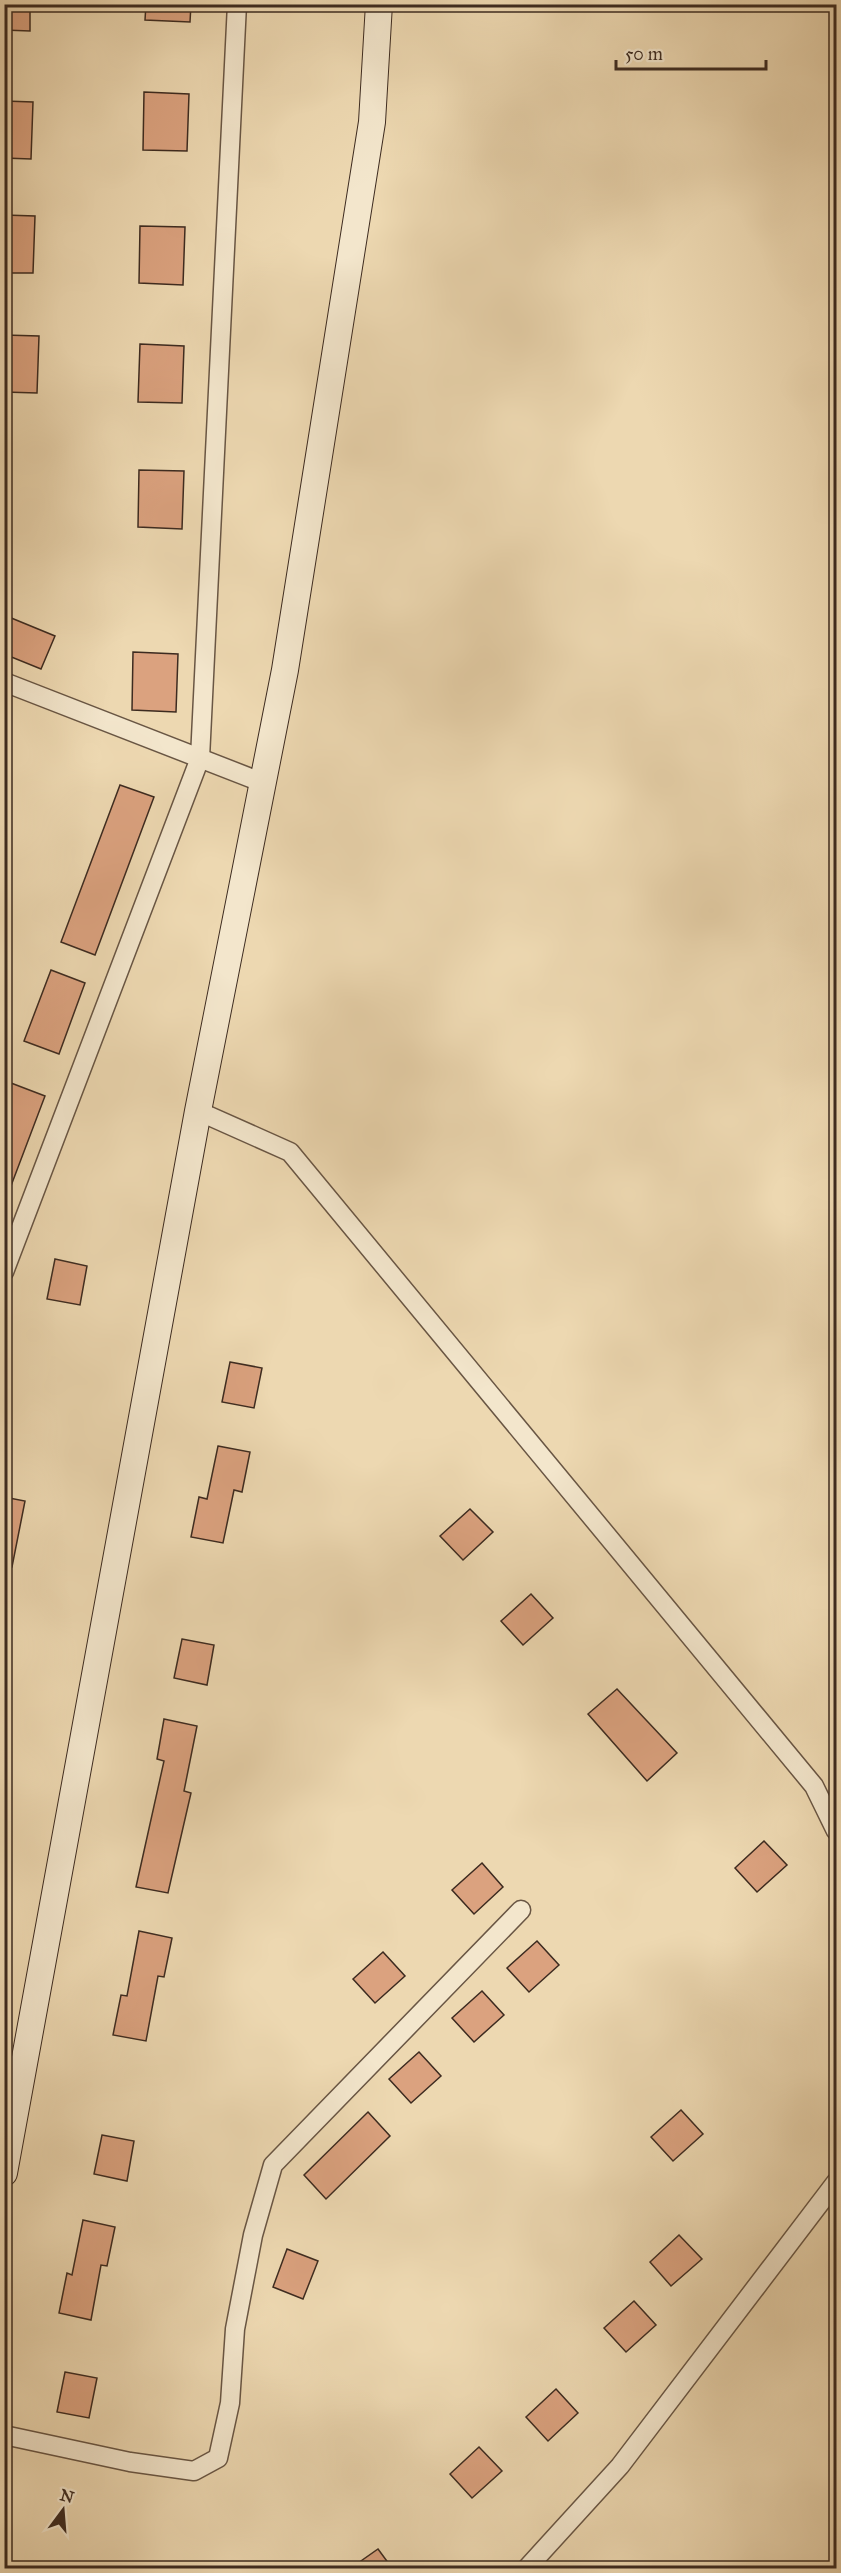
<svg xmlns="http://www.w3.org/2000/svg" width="841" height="2573" viewBox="0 0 841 2573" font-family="'IM FELL Great Primer',serif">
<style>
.building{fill:#dba27f;stroke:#3d2b20;stroke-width:1.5}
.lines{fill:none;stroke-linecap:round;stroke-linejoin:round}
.street-casing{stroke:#695644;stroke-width:21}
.secondary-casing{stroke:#3d2b20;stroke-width:28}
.street{stroke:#f3e6cc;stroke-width:18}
.secondary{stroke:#f3e6cc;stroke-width:26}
</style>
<rect width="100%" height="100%" fill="#edd8b1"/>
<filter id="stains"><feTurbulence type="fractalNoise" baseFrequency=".00333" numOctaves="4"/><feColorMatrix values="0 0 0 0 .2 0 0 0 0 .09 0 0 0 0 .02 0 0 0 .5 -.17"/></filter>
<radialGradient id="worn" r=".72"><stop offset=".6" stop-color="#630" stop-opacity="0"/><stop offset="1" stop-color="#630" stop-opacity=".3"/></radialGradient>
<!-- building -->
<g class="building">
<path d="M4,4H30V31L4,30Z"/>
<path d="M146,4H191L190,22L145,20Z"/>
<path d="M144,92L189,94L187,151L143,150Z"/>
<path d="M4,101L33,102L31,159L4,158Z"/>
<path d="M4,215L35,216L33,273H4Z"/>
<path d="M140,226L185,227L183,285L139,283Z"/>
<path d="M4,335L39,336L37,393L4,392Z"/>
<path d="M140,344L184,346L182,403L138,402Z"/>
<path d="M139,470L184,471L182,529L138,527Z"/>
<path d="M4,615L55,636L41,669L4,654Z"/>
<path d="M133,652L178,654L176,712L132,710Z"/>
<path d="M120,785L154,797L95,955L61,942Z"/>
<path d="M51,970L85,983L59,1054L24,1041Z"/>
<path d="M11,1083L45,1096L6,1199L4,1100Z"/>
<path d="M55,1259L87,1266L80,1305L47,1299Z"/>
<path d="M230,1362L262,1368L254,1408L222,1402Z"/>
<path d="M218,1446L250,1452L242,1492L234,1490L223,1543L191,1537L199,1497L207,1499Z"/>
<path d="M4,1497L25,1501L12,1567L4,1566Z"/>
<path d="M470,1509L493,1532L463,1560L440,1536Z"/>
<path d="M531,1594L553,1618L523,1645L501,1621Z"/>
<path d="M182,1639L214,1645L207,1685L174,1678Z"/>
<path d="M617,1689L677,1753L647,1781L588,1714Z"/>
<path d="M164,1719L197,1726L184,1791L191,1793L168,1893L136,1887L164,1761L157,1759Z"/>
<path d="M764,1841L787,1865L757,1892L735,1868Z"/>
<path d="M482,1863L503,1887L474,1914L452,1890Z"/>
<path d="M139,1931L172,1938L164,1977L158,1976L146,2041L113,2035L121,1995L127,1996Z"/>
<path d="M537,1941L559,1965L529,1992L507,1968Z"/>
<path d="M383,1952L405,1976L375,2003L353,1979Z"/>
<path d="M482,1991L504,2015L474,2042L452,2018Z"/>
<path d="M419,2052L441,2076L411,2103L389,2079Z"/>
<path d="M681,2110L703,2134L673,2161L651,2137Z"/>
<path d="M368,2112L390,2136L326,2199L304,2175Z"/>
<path d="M102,2135L134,2141L127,2181L94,2174Z"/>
<path d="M83,2220L115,2227L107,2266L101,2265L91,2320L59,2313L67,2273L72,2275Z"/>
<path d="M679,2235L702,2259L671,2286L650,2262Z"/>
<path d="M287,2249L318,2261L303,2299L273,2287Z"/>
<path d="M634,2301L656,2325L626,2352L604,2328Z"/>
<path d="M65,2372L97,2378L89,2418L57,2412Z"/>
<path d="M556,2389L578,2413L548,2441L526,2417Z"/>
<path d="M479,2447L502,2471L472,2498L450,2474Z"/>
<path d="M378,2549L392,2568H351Z"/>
</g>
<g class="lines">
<!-- street casing -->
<g class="street-casing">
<g id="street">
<path d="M4,682L261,782"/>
<path d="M198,1111L290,1152L814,1786L836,1831"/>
<path d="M4,1272L200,758L237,4"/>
<path d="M4,2435L130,2462L194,2471L218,2458L230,2403L235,2329L253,2235L273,2165L521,1910"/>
<path d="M527,2568L620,2466L836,2182"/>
</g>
</g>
<!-- secondary casing -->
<g class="secondary-casing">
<path id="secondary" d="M4,2173L198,1111L285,670L372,122L379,4"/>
</g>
<!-- street -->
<use href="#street" class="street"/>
<!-- secondary -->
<use href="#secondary" class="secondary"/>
</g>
<!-- margin -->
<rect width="841" height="2573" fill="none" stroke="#edd8b1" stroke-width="24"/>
<rect x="6" y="6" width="829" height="2561" fill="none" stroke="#3d2b20" stroke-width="3"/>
<rect x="12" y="12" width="817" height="2549" fill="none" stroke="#3d2b20" stroke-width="1.5"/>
<!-- north arrow -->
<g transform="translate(63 2510) rotate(16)" stroke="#f3e6cc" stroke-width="4.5" paint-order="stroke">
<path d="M0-4.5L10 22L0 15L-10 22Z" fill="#3d2b20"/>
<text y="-9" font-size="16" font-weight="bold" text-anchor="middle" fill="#3d2b20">N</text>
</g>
<!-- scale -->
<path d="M616 60v9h150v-9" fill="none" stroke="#3d2b20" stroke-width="3"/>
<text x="625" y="60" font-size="18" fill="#3d2b20" stroke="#f3e6cc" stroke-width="4.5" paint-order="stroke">50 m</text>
<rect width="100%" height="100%" filter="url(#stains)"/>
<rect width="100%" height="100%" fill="url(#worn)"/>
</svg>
